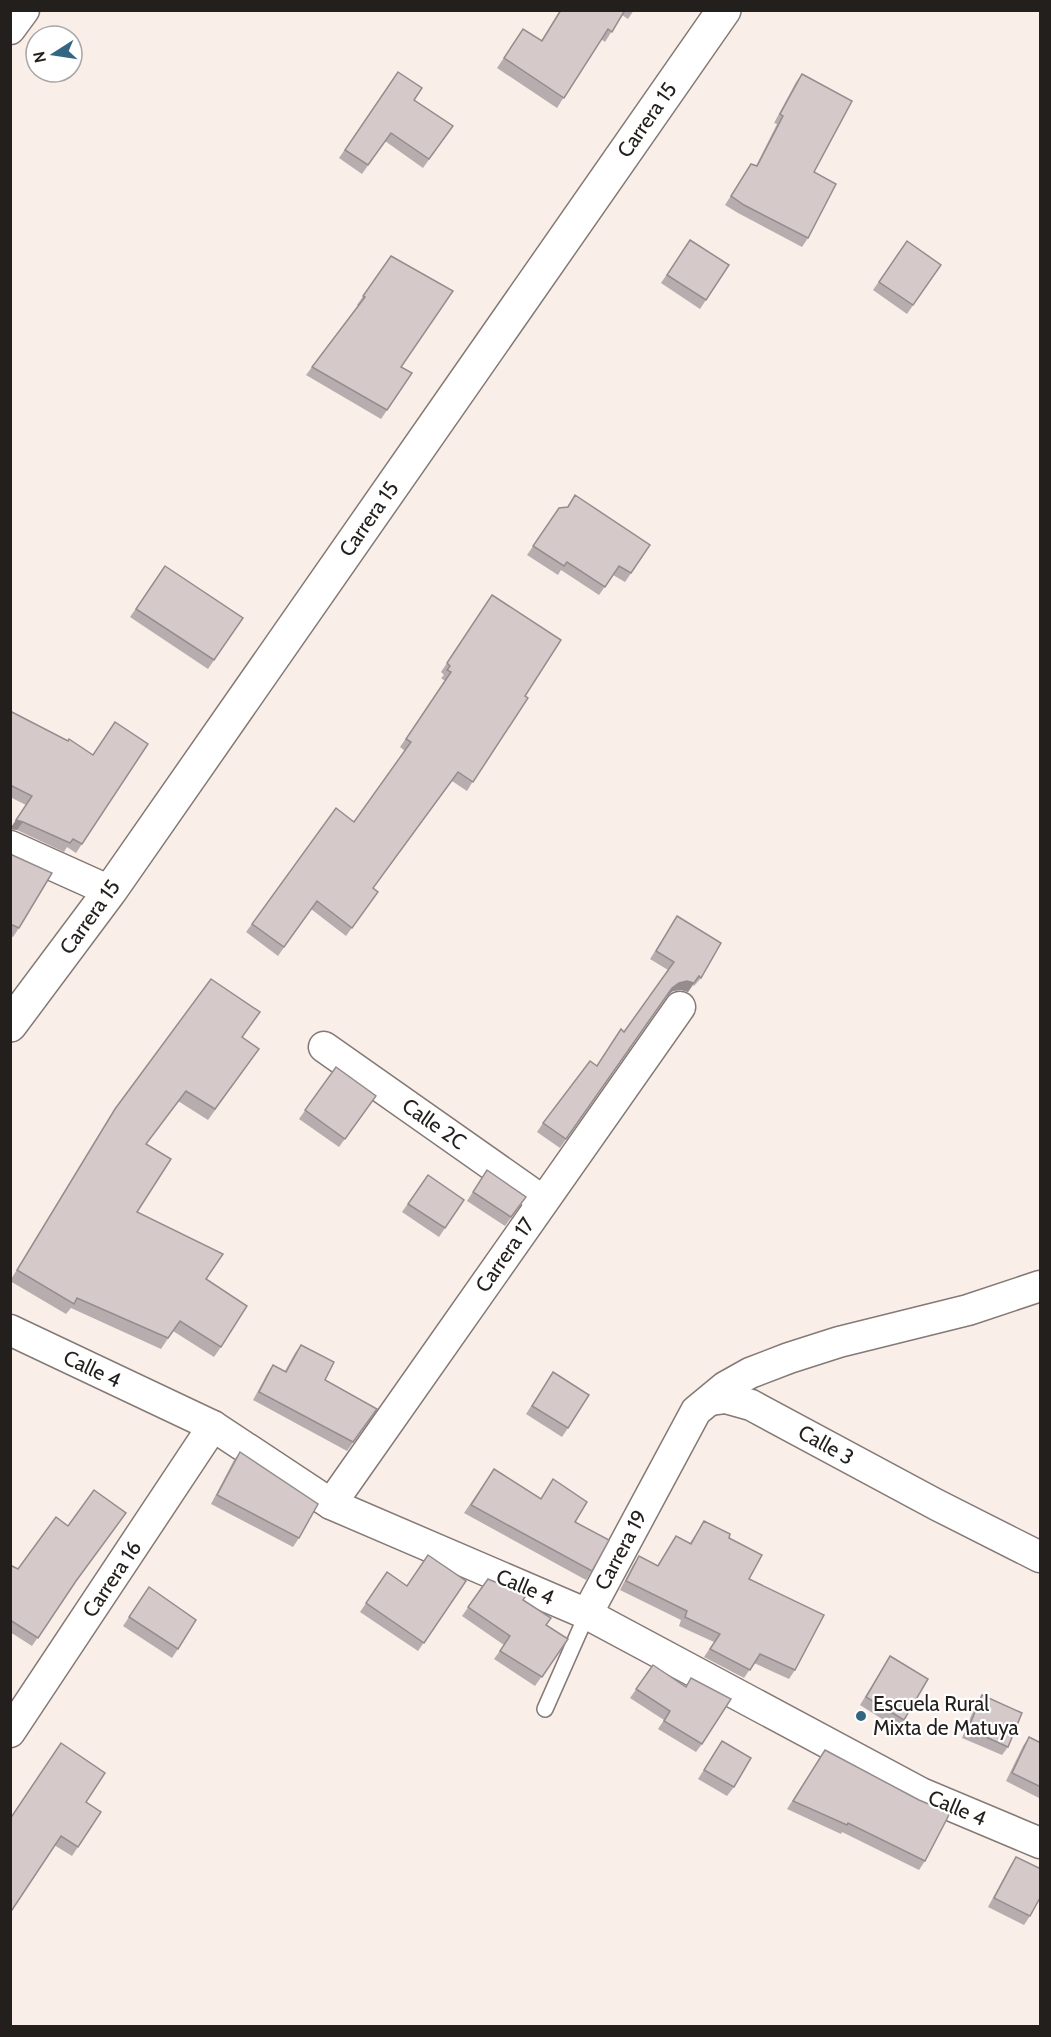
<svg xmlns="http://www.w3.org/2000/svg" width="1051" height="2037" viewBox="0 0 1051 2037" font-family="Cabin,sans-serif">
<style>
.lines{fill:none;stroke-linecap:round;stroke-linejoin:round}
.service-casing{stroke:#847975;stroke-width:18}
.minor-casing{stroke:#847975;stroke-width:33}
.tertiary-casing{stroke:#847975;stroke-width:36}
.service{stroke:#fff;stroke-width:15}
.minor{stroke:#fff;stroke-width:30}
.tertiary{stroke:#fff;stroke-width:33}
.wall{fill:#b7adae}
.shaded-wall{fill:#958d8d}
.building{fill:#d5c9ca;stroke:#958d8d;stroke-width:1.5}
.poi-dot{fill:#346683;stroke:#fff;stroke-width:2}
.labels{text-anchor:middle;stroke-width:4.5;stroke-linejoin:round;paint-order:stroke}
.street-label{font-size:21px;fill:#231f1d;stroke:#fff}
.poi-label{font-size:21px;fill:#231f1d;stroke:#fff;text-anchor:start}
</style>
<rect width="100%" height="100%" fill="#faeee9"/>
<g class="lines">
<!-- service casing -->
<g class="service-casing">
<path id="service" d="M545,1709L587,1614"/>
</g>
<!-- minor casing -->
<g class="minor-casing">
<g id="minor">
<path d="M10,29L24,10"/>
<path d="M10,846L110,891"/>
<path d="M324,1047L543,1201"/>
<path d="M10,1330L213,1426L331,1504L587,1614L921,1793L1040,1843"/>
<path d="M711,1400L726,1398L751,1405L937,1505L1040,1557"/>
<path d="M331,1504L680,1007"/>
<path d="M587,1614L696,1411L725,1387L750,1373L789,1358L839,1342L968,1310L1040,1286"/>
<path d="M10,1732L213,1426"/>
</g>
</g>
<!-- tertiary casing -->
<g class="tertiary-casing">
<path id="tertiary" d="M10,1025L110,891L724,10"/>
</g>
<!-- service -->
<use href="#service" class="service"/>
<!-- minor -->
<use href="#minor" class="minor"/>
<!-- tertiary -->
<use href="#tertiary" class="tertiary"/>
</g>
<!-- wall -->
<g class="wall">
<path d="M560,10H634L628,19L622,15L605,42L601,39L557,108L497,68L523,29L541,41Z"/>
<path d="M398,72L414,100L453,126L423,168L385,141L362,174L339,158Z"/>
<path d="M802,74L814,172L808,238L802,247L738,213L725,205L751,164L756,166L777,124L774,123L796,82Z"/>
<path d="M690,240L729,265L700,309L661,283Z"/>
<path d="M907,241L941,265L907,314L873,290Z"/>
<path d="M391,256L401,367L412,373L381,419L306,375L358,306L357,305Z"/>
<path d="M575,495L650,545L625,582L613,575L599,595L561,570L558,575L527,555L559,508L567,507Z"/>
<path d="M165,566L243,618L208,669L130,617Z"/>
<path d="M492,595L525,696L467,791L452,781L373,888L378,892L346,936L311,909L278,956L246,932L336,808L354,822L405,751L400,747L445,681L441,678L444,675L441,672Z"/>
<path d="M10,711L93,755L148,744L76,853L67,847L64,852L17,830L10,829L26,805L10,797Z"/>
<path d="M10,854L19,928L13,937L10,936Z"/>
<path d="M677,916L701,978L694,986L693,985L688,992L681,990L673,991L666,997L560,1148L537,1132L543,1123L597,1065L624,1032L668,970L650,959Z"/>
<path d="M242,1037L259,1049L208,1120L178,1101L146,1144L137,1212L206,1279L221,1347L214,1357L173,1331L161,1349L71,1308L66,1314L10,1281L108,1120L115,1109Z"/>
<path d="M336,1067L376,1096L339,1147L299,1119Z"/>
<path d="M428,1175L464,1200L439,1237L402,1212Z"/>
<path d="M481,1179L526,1197L505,1226L467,1201Z"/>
<path d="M301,1345L325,1380L377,1409L347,1451L253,1400L267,1374L273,1365L285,1371L295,1353Z"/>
<path d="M553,1372L568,1428L562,1437L526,1414Z"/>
<path d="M240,1452L299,1538L293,1547L211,1504L234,1460Z"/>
<path d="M494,1469L541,1499L553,1479L575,1522L592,1571L586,1580L464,1513Z"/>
<path d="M704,1521L729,1538L795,1670L789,1679L754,1663L744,1678L704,1657L714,1642L679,1626L681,1620L620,1590L633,1565L639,1556L657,1566L676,1536L690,1543Z"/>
<path d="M10,1565L18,1569L73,1586L32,1646L10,1632Z"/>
<path d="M387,1572L407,1586L466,1581L418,1651L360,1612Z"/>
<path d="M488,1579L523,1600L546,1625L568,1639L535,1686L494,1659L504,1645L462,1616Z"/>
<path d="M149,1587L178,1649L172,1658L123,1626Z"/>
<path d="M890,1656L904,1720L898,1729L860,1705Z"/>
<path d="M653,1665L702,1744L696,1752L658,1729L664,1720L630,1698Z"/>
<path d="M982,1695L1008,1747L1002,1755L962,1738L976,1704Z"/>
<path d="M1029,1737L1041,1743V1795L1039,1798L1006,1781L1023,1746Z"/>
<path d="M722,1741L734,1787L727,1796L698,1779Z"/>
<path d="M825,1750L919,1800L925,1861L919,1870L842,1832L841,1834L787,1809Z"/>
<path d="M86,1802L101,1812L72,1856L10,1818Z"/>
<path d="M1016,1857L1030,1916L1024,1925L988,1907L1010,1866Z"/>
</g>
<!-- shaded-wall -->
<g class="shaded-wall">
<path d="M16,820L23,822L17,830L10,829Z"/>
<path d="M687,981L694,983L688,992L681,990L673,991L666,997L560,1148L672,988L679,983Z"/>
</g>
<!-- building -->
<g class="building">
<path d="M561,10H625L612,32L608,29L564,98L504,58L523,29L542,41Z"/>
<path d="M398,72L422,88L414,100L453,126L429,159L391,133L368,165L345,150Z"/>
<path d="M802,74L852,101L814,172L836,184L808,238L744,205L731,196L751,164L757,166L783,116L780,114Z"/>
<path d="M690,240L729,265L706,300L667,275Z"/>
<path d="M907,241L941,265L913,305L879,282Z"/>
<path d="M391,256L453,291L401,367L412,373L387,410L312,367L365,297L363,296Z"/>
<path d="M575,495L650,545L631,573L619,566L605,587L567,562L564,566L533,546L559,508L568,507Z"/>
<path d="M165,566L243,618L214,660L136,609Z"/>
<path d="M492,595L561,640L525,696L528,698L473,782L458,772L373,888L378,892L352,928L317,901L284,947L252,924L336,808L354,822L411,742L406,739L451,672L447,670L450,666L447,663Z"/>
<path d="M10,711L68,741L69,739L93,755L115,722L148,744L82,844L73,839L70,843L23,822L16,820L32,796L10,785Z"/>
<path d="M10,854L52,873L19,928L10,924Z"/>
<path d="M677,916L721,943L701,978L699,976L694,983L687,981L679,983L672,988L566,1139L543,1123L590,1061L597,1066L621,1029L624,1032L674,962L656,951Z"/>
<path d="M211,979L260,1012L242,1037L259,1049L215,1109L186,1091L146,1144L171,1159L137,1212L223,1254L206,1279L247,1306L221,1347L180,1321L168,1338L77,1298L74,1304L17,1270L115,1109Z"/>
<path d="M336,1067L376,1096L345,1139L305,1110Z"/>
<path d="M487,1170L526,1197L511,1217L473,1192Z"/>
<path d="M428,1175L464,1200L445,1228L408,1204Z"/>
<path d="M301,1345L334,1362L325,1380L377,1409L353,1442L259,1392L273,1365L286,1372Z"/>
<path d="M553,1372L589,1395L568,1428L532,1406Z"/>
<path d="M240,1452L318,1504L299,1538L217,1495Z"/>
<path d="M494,1469L541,1499L553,1479L587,1502L575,1522L609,1540L592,1571L471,1505Z"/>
<path d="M94,1490L126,1513L76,1581L38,1638L10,1620V1565L18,1569L56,1517L68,1526Z"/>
<path d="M704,1521L730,1534L729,1538L762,1555L749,1579L824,1615L795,1670L760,1654L750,1670L710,1649L720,1634L685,1617L687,1611L626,1581L639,1556L658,1566L676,1536L691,1544Z"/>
<path d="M428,1555L466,1581L424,1643L366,1603L387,1572L407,1586Z"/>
<path d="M488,1579L517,1591L525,1597L523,1600L551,1618L546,1625L568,1639L542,1677L500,1651L510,1636L468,1607Z"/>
<path d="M149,1587L196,1620L178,1649L129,1617Z"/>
<path d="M890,1656L928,1679L904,1720L866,1697Z"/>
<path d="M653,1665L686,1687L691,1678L731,1699L702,1744L664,1721L670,1711L636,1689Z"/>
<path d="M982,1695L1022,1713L1008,1747L968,1729Z"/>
<path d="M1029,1737L1041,1743V1787L1012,1773Z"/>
<path d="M722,1741L751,1758L734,1787L704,1770Z"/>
<path d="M61,1743L105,1773L86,1802L101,1812L78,1847L61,1836L10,1913V1819Z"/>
<path d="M825,1750L919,1800L950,1813L925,1861L848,1823L847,1825L793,1801Z"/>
<path d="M1016,1857L1041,1869V1896L1030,1916L994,1898Z"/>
</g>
<!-- markers -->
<circle class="poi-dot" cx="861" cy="1716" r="6"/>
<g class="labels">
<!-- street labels -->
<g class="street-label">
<text transform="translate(647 120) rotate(-55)" y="7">Carrera 15</text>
<text transform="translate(369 519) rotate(-55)" y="7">Carrera 15</text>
<text transform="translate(90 917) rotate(-54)" y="7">Carrera 15</text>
<text transform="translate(434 1124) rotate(35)" y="7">Calle 2C</text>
<text transform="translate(505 1255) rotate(-55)" y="7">Carrera 17</text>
<text transform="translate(92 1369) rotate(25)" y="7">Calle 4</text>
<text transform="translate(826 1445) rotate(29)" y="7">Calle 3</text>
<text transform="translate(621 1550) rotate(-62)" y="7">Carrera 19</text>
<text transform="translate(112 1579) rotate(-56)" y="7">Carrera 16</text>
<text transform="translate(525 1587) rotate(23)" y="7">Calle 4</text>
<text transform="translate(957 1808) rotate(23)" y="7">Calle 4</text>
</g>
<!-- poi labels -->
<g class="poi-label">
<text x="873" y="1711">Escuela Rural<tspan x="873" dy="24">Mixta de Matuya</tspan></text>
</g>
</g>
<!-- border -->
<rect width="1051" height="2037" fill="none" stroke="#231f1d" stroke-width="24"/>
<!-- north arrow -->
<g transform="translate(54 54) rotate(258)"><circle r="28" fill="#ffffff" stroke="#a7a5a5" stroke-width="1.5"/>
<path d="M0-4.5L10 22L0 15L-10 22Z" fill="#346683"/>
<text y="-9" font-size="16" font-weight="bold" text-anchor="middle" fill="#231f1d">N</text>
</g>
</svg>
